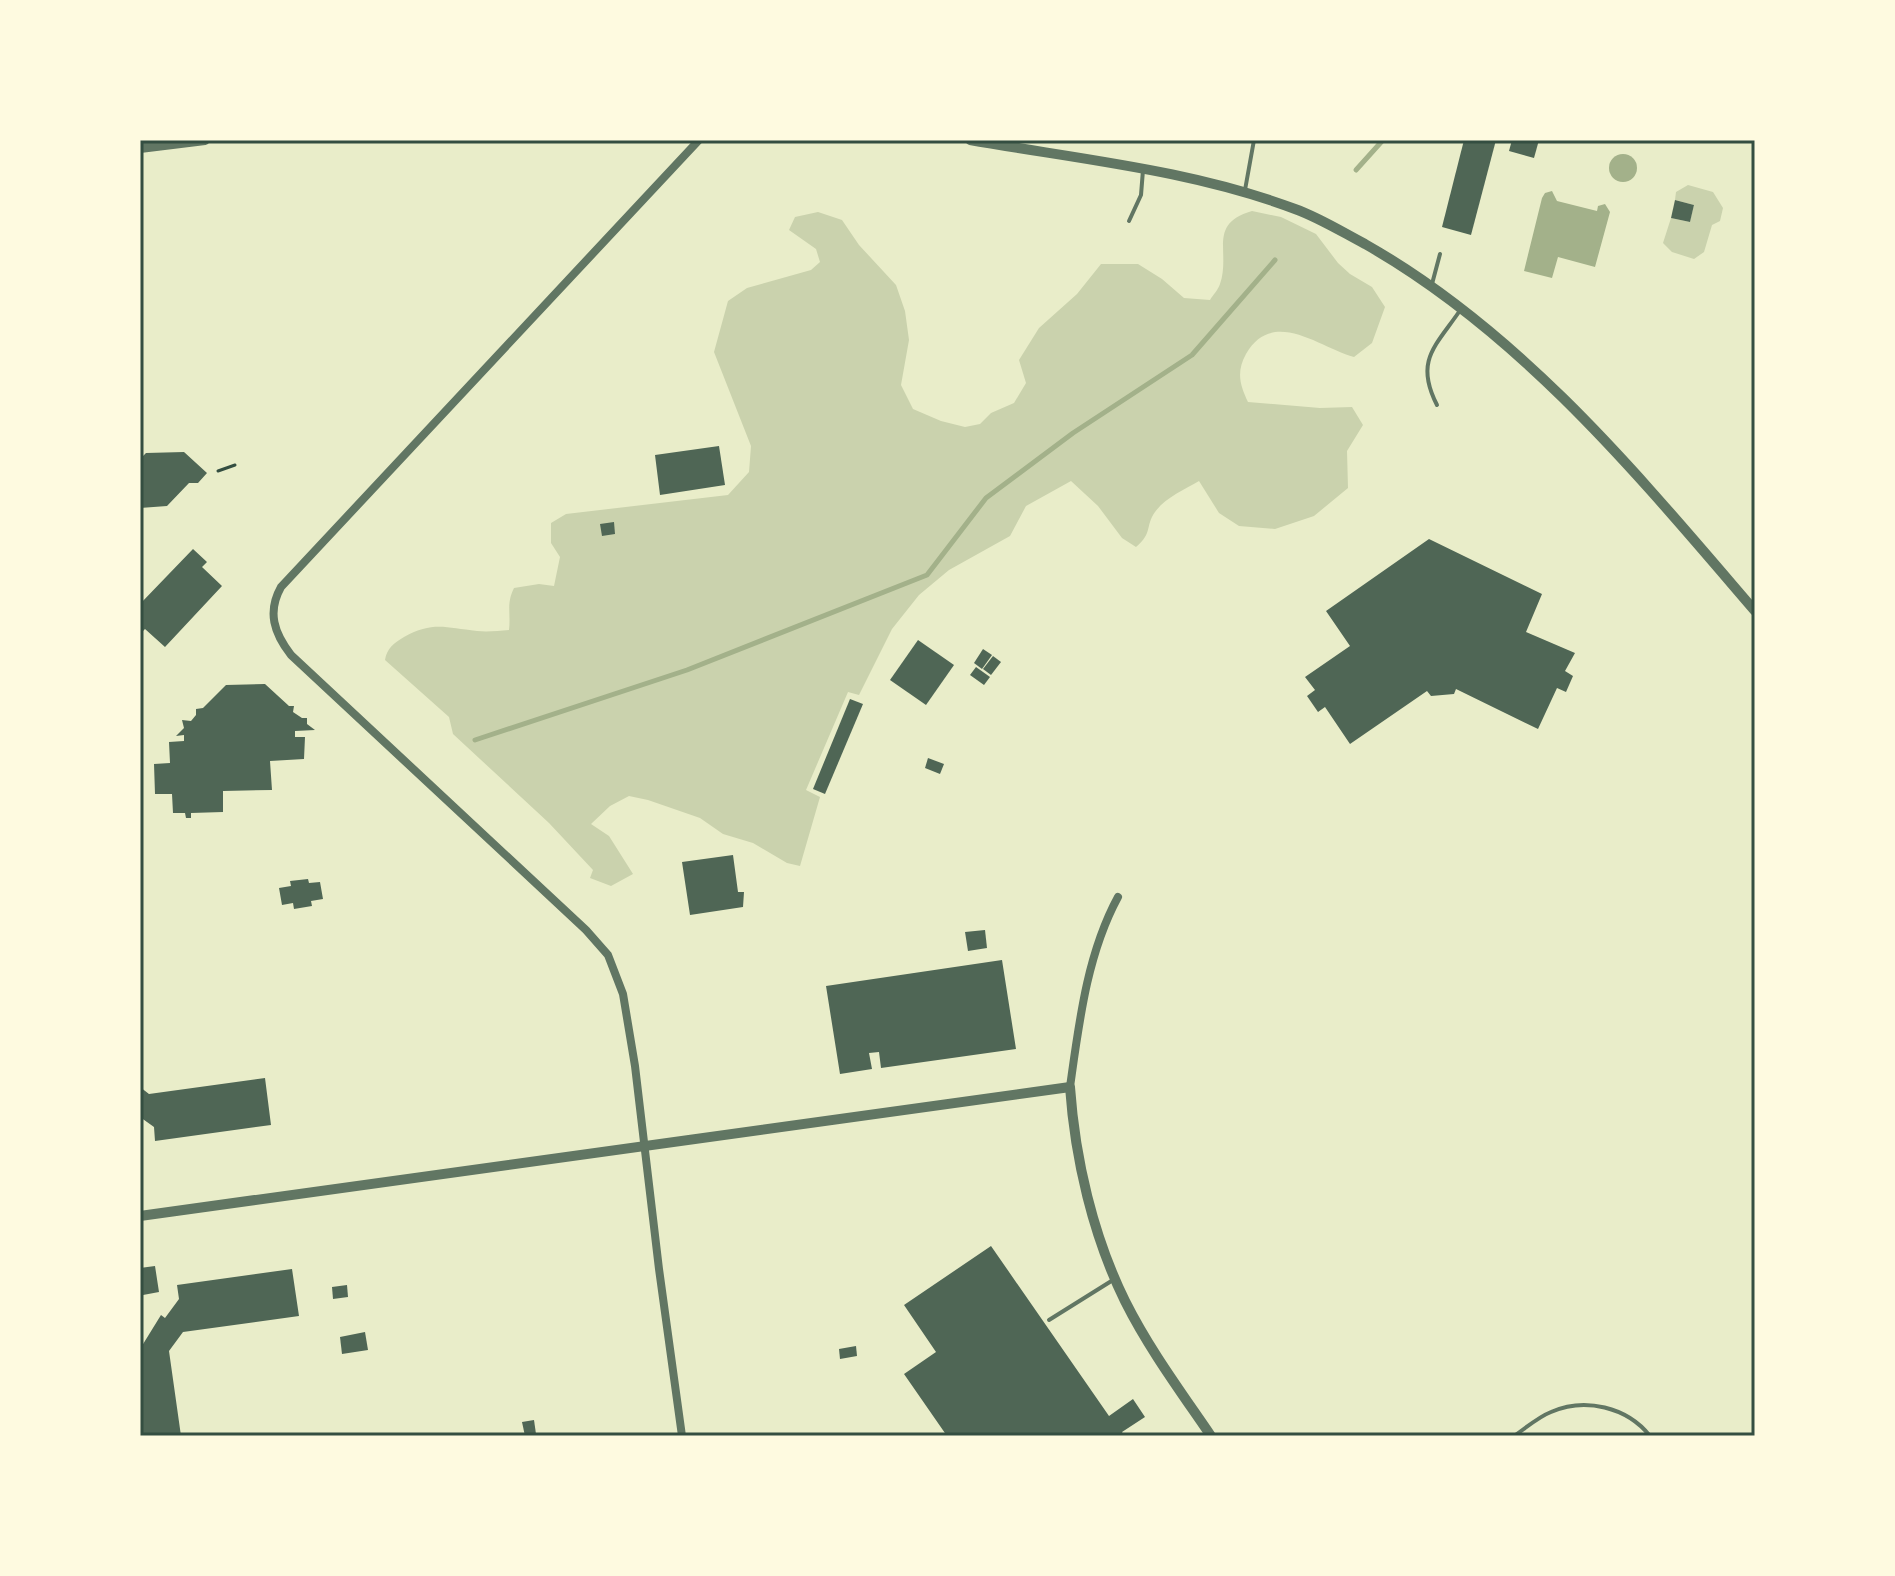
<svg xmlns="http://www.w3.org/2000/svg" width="1895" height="1576" viewBox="0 0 1895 1576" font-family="Rubik,sans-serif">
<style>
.green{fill:#cad2ad}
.water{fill:#a3b18a}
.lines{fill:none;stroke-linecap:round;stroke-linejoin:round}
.stream{stroke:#a3b18a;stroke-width:5}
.building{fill:#4f6655}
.path{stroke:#344e41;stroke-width:3}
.service{stroke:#617663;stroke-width:4}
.minor{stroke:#617663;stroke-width:8}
.tertiary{stroke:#617663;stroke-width:10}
.neatline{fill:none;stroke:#344e41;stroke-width:3}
</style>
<rect width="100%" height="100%" fill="#e9edc9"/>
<!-- green -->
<g class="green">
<path d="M1688,185L1713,192L1723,208L1720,221L1712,225L1704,252L1694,259L1672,252L1663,243L1671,218L1690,222L1694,205L1675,200L1676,192Z"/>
<path d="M1252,211L1281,217L1316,234L1338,263L1350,274L1372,287L1385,307L1372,343L1354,357C1320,348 1273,307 1246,354C1236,372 1240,385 1248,402L1320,408L1352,407L1363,425L1347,451L1348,488L1314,516L1275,529L1239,526L1219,513L1199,481C1185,489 1165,498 1155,512C1145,526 1153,533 1136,547L1122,538L1098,506L1071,481L1026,506L1010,536L949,570L919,595L892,629L859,695L848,692L806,790L820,797L800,866L787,863L753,843L723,834L700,818L648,800L629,796L610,806L591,824L609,836L633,874L611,886L590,878L593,870L549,823L453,734L449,717L385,660C387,648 394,643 404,637C433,621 446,628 477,631C487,632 498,631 509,630C511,613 506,604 514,588L539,584L554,586L560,557L551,543V523L566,514L728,495L749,472L751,446L714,352L728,301L747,288L811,270L820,262L816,249L789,230L795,217L818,212L842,220L859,245L896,285L905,311L909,340L901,385L913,409L941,421L965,427L980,424L991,413L1014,403L1026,383L1019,360L1039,328L1077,294L1101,264H1138L1162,279L1184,298L1210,300C1213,295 1218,290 1220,284C1231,252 1207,224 1252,211Z"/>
</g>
<!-- water -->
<g class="water">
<circle cx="1623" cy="168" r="14"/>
<path d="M1552,191L1557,201L1597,211L1598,206L1605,204L1610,212L1595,267L1558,257L1552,278L1524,271L1542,198L1545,193Z"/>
</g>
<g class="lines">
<!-- stream -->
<g class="stream">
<path d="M1356,170L1383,140"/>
<path d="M475,740L687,670L927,575L986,498L1073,433L1192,355L1275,260"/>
</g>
</g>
<!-- building -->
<g class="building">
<path d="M1464,140H1496L1471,235L1442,227Z"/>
<path d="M1512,140H1539L1534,158L1509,151Z"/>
<path d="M1675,200L1694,205L1690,222L1671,218Z"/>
<path d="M719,446L725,485L660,495L655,455Z"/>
<path d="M184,452L207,473L198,483H189L167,506L140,508V459L146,453Z"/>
<path d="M614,522L615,534L602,536L600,524Z"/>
<path d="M1429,539L1542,594L1526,632L1575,653L1565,671L1573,676L1566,692L1557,688L1538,729L1456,689L1454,694L1431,696L1427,691L1350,744L1325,707L1318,712L1307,696L1315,690L1305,677L1350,646L1326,611Z"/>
<path d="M193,549L207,562L202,567L222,586L165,647L145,629L140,634V604Z"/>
<path d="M918,640L954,665L926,705L890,680Z"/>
<path d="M983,649L992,655L982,669L974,663Z"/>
<path d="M993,656L1001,662L991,675L983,669Z"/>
<path d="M976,667L990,677L984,685L970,675Z"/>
<path d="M265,684L289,706H294L293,712L302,718H307V724L315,730L295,731V737H305L304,759L270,761L272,790L223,791V812L191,813V818H186L185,813H173L172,794H155L154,764L170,763L169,742L184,741V735L176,736L184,728L182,720L191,721L196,715V709L203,708L226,685Z"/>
<path d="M850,699L863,704L825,794L813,789Z"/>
<path d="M928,758L944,764L940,774L925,768Z"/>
<path d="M733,855L738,892H744L743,907L690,915L682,862Z"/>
<path d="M308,879L309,883L320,882L323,899L311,901L312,906L294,909L293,903L282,905L279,888L291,886L290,881Z"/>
<path d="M985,930L987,948L968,951L965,932Z"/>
<path d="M1002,960L1016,1049L881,1068L879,1052L869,1053L872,1069L840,1074L826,986Z"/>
<path d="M265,1078L271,1125L155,1141L154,1127L140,1117V1087L149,1094Z"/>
<path d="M991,1246L1109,1416L1133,1399L1145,1417L1122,1432L1124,1436H947L904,1374L936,1352L904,1305Z"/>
<path d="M155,1266L159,1292L143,1295L140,1298V1268Z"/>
<path d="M292,1269L299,1316L183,1332L169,1351L181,1436H140V1349L161,1315L165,1318L179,1299L177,1285Z"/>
<path d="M347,1285L348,1297L333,1299L332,1287Z"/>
<path d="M365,1332L368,1350L342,1354L340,1337Z"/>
<path d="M856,1346L857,1356L840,1359L839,1349Z"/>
<path d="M534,1420L536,1434L525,1436L522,1422Z"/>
</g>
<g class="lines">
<!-- path -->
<path class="path" d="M218,471L235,465"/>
<!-- service -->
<g class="service">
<path d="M1245,190L1254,140"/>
<path d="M1129,221L1141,195L1143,170"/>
<path d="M1432,284L1440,254"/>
<path d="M1437,405C1414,360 1436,346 1461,309"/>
<path d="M1049,1320L1113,1280"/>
<path d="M1514,1436C1526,1428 1538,1417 1551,1412C1585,1397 1627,1407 1650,1436"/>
</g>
<!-- minor -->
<g class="minor">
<path d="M1070,1087C1079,1023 1087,954 1118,897"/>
<path d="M682,1436L659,1269L635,1066L623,994L608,955L586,930L291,655C274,633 267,612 281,587L699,140"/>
</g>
<!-- tertiary -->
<g class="tertiary">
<path d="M970,140C1078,159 1192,170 1295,209C1320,218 1342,232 1365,244C1522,333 1639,476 1755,611"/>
<path d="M140,148L205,140"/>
<path d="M140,1216L1070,1087C1075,1159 1093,1236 1125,1301C1149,1349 1181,1392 1211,1436"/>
</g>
</g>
<!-- border -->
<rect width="1895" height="1576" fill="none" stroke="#fefae0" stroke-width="284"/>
<rect x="142" y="142" width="1611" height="1292" class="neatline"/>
</svg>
